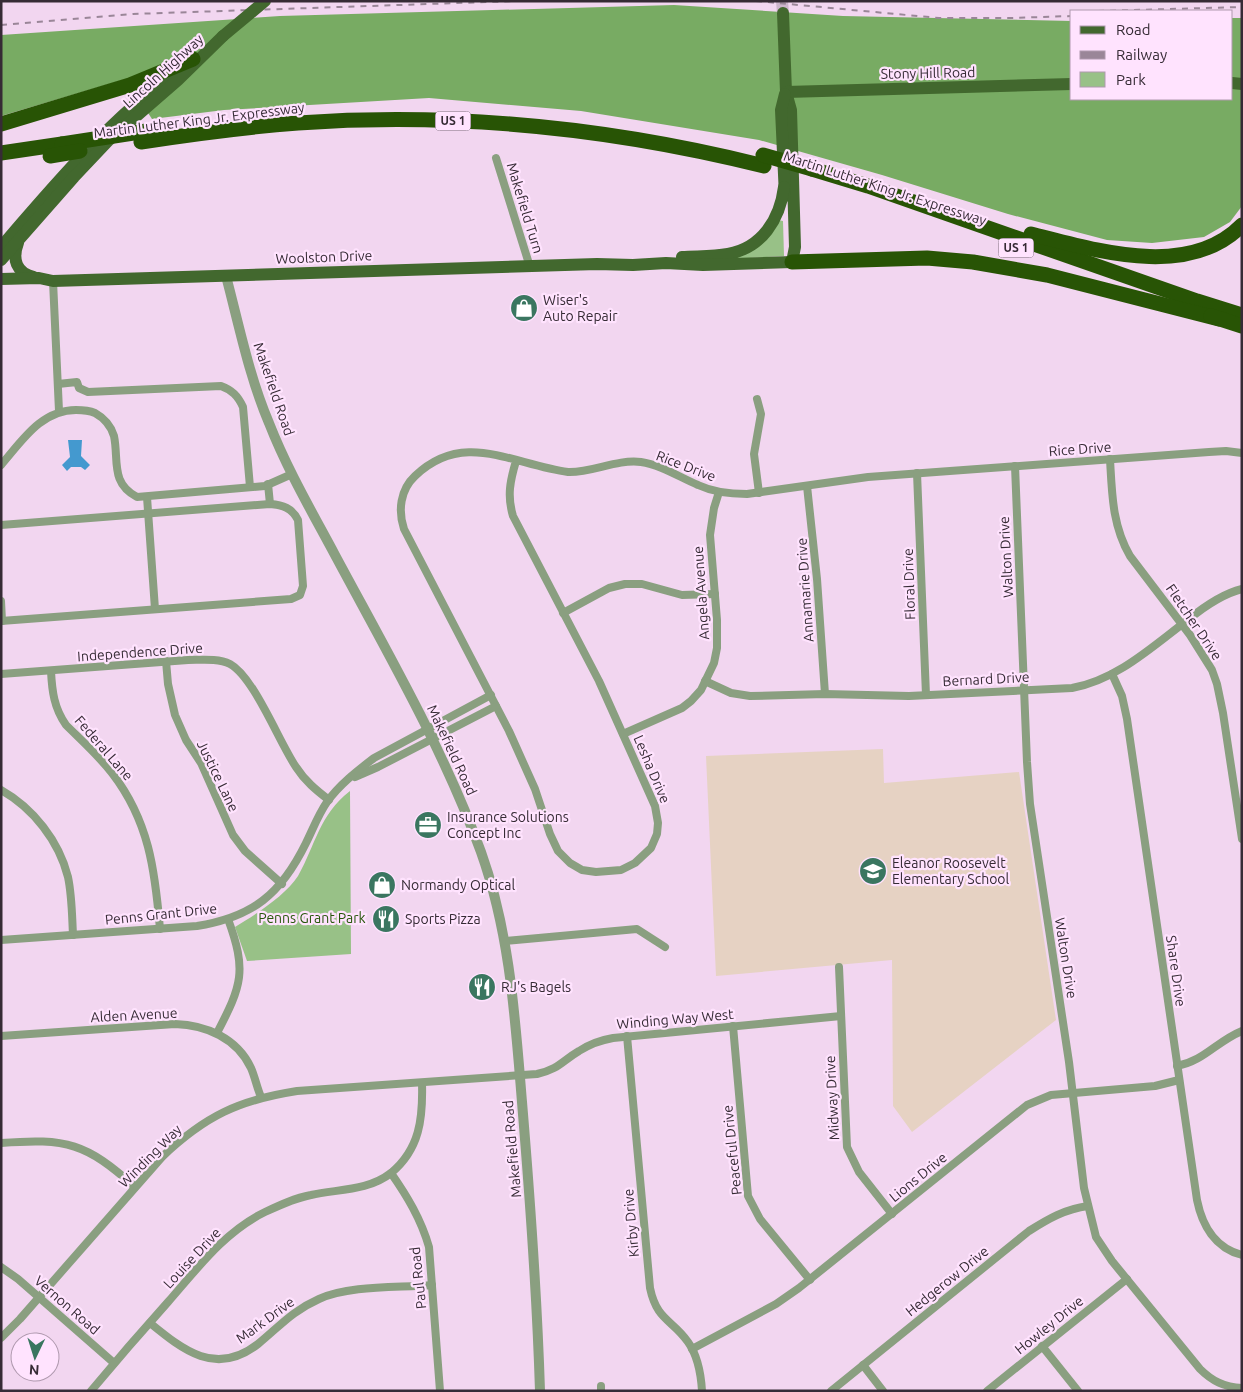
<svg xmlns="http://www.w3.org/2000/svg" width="1243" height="1392" viewBox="0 0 1243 1392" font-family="Ubuntu,sans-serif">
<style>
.education{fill:#e6d2c3}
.green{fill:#98c187}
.forest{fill:#78ab63}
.water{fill:#4499cf}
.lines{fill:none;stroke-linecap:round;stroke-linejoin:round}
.primary-tunnel{stroke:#ccb4cb;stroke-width:12;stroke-dasharray:12 6;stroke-linecap:butt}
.minor{stroke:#8a9f80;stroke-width:8}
.tertiary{stroke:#8a9f80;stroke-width:10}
.primary{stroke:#42682e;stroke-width:12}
.motorway{stroke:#285405;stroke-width:15}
.rail{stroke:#9a8698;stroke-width:2;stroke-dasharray:6 6;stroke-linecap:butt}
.primary-bridge{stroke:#42682e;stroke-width:12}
.motorway-bridge{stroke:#285405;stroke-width:15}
.labels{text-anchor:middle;stroke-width:4.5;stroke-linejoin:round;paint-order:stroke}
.shield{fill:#ffe3fe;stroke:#726271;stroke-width:1}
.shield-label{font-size:12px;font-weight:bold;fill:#362b35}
.street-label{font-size:14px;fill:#362b35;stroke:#ffe3fe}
.poi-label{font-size:14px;fill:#362b35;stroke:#ffe3fe;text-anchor:start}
.park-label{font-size:14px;fill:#27570b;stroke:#ffe3fe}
</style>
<rect width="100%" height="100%" fill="#f2d6f0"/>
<!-- education -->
<path class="education" d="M883,749L884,783L1019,772L1056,1020L912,1132L893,1106L892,960L716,976L706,756Z"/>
<!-- green -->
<g class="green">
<path d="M778,220L783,221L784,256L732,259Z"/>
<path d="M350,791L351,954L247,961L235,927C255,915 286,895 298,876C316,844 319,815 350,791Z"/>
</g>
<!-- forest -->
<path class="forest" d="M674,5L843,16L1072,21V99H1232V18H1242V206L1230,222L1204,237L1152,243L1107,240L1008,214L882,175L759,140L581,111L429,98L224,110L152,119L126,79L1,116V35L280,16Z"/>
<!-- water -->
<path class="water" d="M68,440H82L81,456L90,465L85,470L81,467H71L67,471L62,465L70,457Z"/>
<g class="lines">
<!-- primary-tunnel -->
<path class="primary-tunnel" d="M782,1L783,13"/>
<!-- minor -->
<g class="minor">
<path d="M496,158L530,267"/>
<path d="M53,281L59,411"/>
<path d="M58,384L77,382L79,388L88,392L221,386C232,390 238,396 243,407L250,487"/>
<path d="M757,399L761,414L754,454L759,493"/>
<path d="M1110,459C1112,493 1112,525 1130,556L1190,635L1212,670L1217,684L1223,713L1242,839"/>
<path d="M516,461C510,481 507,496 513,516L599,681L655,806L658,823L657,834L651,848L635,863L621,870L596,872L582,870L570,863L558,851L550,834L535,789L509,731L404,529C398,511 400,490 415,476C464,429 513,465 568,472C592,473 616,459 641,462C661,465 679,477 698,485C713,492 730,494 747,494L868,477L1209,452L1226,451L1242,453"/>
<path d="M1,465C22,441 41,410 76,410C83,410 88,410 95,413C104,418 111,426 114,436C119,460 110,483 137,497L265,486L292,474"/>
<path d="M1015,466L1027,762L1030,804L1069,1062L1084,1188L1096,1237L1112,1261L1200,1369C1212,1381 1224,1387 1242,1388"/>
<path d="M917,473L926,695"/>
<path d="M268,484L270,504"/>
<path d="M807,486L817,579L825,694"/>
<path d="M147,497L155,609"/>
<path d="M1,525L270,504C283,505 292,508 298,520L303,586L300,595L291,599L1,621"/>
<path d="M1,601L2,621"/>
<path d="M563,613L609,588L625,584H642L682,595L715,594"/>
<path d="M166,661L168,684L175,715L186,740L201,763L233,835L245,851L282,884"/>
<path d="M51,671C52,691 54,708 66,725C81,740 98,755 112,773C149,821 155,870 160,929"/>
<path d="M1,674L188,660C201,660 218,658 230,664C254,677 279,742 296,767C305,781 316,790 329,800"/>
<path d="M1112,674L1122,696L1127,719L1197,1200C1202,1225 1215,1248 1242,1255"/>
<path d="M705,681L731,693L750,696L825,694L909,696L1072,688C1117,680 1153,646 1189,619C1205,606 1222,594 1242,589"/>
<path d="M623,734L682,708L691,701L701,690L714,663L717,648V620L710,535L714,508L719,492"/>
<path d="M355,777L378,767L496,706"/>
<path d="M1,790C33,808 59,841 68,877C72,896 72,916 73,935"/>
<path d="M1,940L197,926C253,917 281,894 306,843C313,829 318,815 327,802C339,785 357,771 374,758L491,695"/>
<path d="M505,941L637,929L665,947"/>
<path d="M839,967L847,1147L859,1172L892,1214"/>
<path d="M733,1026L748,1196L760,1219L810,1280"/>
<path d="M217,1033C242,985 247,971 228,919"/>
<path d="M1,1036L175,1024C206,1025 237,1038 251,1068C255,1077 257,1088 261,1097"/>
<path d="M627,1036L650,1288C657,1321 672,1319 688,1342C698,1356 701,1374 702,1391"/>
<path d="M1177,1066C1204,1061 1217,1041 1242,1031"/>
<path d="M1,1143C67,1138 86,1143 135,1187"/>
<path d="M391,1173C407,1196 421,1219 429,1247L440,1391"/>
<path d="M1,1267L18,1279L114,1363"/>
<path d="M150,1323C183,1350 216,1377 258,1344C280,1326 292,1311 319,1299C350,1285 398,1288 432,1285"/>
<path d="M1,1338L20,1319L162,1157C205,1116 239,1100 297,1091L537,1074C559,1069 562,1061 579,1051C590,1044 601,1040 613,1038L841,1016"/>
<path d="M1042,1346L1078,1391"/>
<path d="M692,1349L776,1304L799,1288L1027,1105L1051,1095L1155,1086L1179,1080"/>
<path d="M863,1365L883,1391"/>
<path d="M601,1386V1391"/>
<path d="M91,1391C116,1361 142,1331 168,1302C197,1269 224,1232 265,1212C280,1205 295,1198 311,1195C338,1189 368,1191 391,1173C420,1149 423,1118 422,1083"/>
<path d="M831,1391L1029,1231C1048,1219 1065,1209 1088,1206"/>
<path d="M987,1391L1127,1279"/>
</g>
<!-- tertiary -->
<path class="tertiary" d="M226,276C239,325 249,376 269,423C287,469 312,512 335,555C387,652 443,748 481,852C510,933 515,1017 522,1102C530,1198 537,1294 540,1391"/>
<!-- primary -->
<g class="primary">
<path d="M783,13L786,92L791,110L795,247L792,262"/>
<path d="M1232,83L1242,84"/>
<path d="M786,92L1072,84"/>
<path d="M785,196L781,110L785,94"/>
<path d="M18,243C12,259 16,273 34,277"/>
<path d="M1,247C56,183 110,119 179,69"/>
<path d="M682,257C697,256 713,257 728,254C762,248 780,219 784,187"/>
<path d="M1,260L74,177L109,140L178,80L223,36"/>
<path d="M1,279L39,278L53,281L597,264L633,265L666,263L703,265L792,262"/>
</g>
<!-- motorway -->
<g class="motorway">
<path d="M1,124L130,85L193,59"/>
<path d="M141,142C193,134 246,127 298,123C455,112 612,128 764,166"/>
<path d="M1,153L62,144"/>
<path d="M812,169L868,186L1197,301L1242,315"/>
<path d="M1031,234C1095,250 1188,280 1242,225"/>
<path d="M792,262L927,258L973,262L1047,275L1219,319"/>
<path d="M1211,316L1242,326"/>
</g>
<!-- rail -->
<g class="rail">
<path d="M756,1L939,18H1011L1072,16"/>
<path d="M1098,11L1242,7"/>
<path d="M1,25L133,14L517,1"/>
</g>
<!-- primary-bridge -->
<path class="primary-bridge" d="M223,36L265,1"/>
<!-- motorway-bridge -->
<g class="motorway-bridge">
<path d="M62,144L153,130"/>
<path d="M763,155L812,169"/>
<path d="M50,156L80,151"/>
</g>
</g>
<!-- icons -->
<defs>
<g id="shop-disc" transform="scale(1.4375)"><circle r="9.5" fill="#3a7660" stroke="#ffe3fe"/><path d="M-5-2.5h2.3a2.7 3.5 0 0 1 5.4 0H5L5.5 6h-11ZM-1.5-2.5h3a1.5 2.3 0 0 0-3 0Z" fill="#fff"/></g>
<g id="office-disc" transform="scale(1.4375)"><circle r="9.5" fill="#3a7660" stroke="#ffe3fe"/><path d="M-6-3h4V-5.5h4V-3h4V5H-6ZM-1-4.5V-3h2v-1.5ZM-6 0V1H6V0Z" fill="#fff"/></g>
<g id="school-disc" transform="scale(1.4375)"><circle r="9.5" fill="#3a7660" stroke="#ffe3fe"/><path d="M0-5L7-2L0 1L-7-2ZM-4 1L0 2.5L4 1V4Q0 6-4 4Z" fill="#fff"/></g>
<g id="restaurant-disc" transform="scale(1.4375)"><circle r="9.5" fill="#3a7660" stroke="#ffe3fe"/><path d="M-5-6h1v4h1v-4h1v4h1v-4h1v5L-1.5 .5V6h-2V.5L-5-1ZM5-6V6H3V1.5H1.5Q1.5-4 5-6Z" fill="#fff"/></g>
</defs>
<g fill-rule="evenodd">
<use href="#shop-disc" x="524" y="308"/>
<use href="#office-disc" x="428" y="825"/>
<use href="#school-disc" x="873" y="871"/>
<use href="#shop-disc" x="382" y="885"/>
<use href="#restaurant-disc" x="386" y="919"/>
<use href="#restaurant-disc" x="482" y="987"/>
</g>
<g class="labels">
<!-- shield labels -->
<g class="shield">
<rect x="435.5" y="111.5" width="35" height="19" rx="4"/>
<rect x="998.5" y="238.5" width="35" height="19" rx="4"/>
</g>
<g class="shield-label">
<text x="453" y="125">US 1</text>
<text x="1016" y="252">US 1</text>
</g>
<!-- street labels -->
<g class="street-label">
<text transform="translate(163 71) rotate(-42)" y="5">Lincoln Highway</text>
<text transform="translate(928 73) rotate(-1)" y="5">Stony Hill Road</text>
<text transform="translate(199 120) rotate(-7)" y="5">Martin Luther King Jr. Expressway</text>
<text transform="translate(885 188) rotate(18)" y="5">Martin Luther King Jr. Expressway</text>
<text transform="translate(525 208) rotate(73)" y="5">Makefield Turn</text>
<text transform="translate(324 257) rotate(-2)" y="5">Woolston Drive</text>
<text transform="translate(274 389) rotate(71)" y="5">Makefield Road</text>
<text transform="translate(1080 449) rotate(-4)" y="5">Rice Drive</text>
<text transform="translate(686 466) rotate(21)" y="5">Rice Drive</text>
<text transform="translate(1006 557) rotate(-93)" y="5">Walton Drive</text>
<text transform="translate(909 584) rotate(-92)" y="5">Floral Drive</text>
<text transform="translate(805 590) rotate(-94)" y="5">Annamarie Drive</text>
<text transform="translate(701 593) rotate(-94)" y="5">Angela Avenue</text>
<text transform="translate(1194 622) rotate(56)" y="5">Fletcher Drive</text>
<text transform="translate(140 652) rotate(-4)" y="5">Independence Drive</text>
<text transform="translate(986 679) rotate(-3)" y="5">Bernard Drive</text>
<text transform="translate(104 748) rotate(49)" y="5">Federal Lane</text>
<text transform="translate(452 750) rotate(65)" y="5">Makefield Road</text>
<text transform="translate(652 769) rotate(67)" y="5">Lesha Drive</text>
<text transform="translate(218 776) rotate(64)" y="5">Justice Lane</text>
<text transform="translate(161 914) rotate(-6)" y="5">Penns Grant Drive</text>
<text transform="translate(1066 958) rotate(81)" y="5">Walton Drive</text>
<text transform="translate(1176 971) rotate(82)" y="5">Share Drive</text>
<text transform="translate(134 1015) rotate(-3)" y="5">Alden Avenue</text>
<text transform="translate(675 1019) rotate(-5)" y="5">Winding Way West</text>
<text transform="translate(832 1098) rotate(-93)" y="5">Midway Drive</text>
<text transform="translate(512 1149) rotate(-95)" y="5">Makefield Road</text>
<text transform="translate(732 1150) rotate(-96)" y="5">Peaceful Drive</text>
<text transform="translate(150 1156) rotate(-45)" y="5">Winding Way</text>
<text transform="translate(918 1177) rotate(-39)" y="5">Lions Drive</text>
<text transform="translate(631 1223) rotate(-95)" y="5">Kirby Drive</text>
<text transform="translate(192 1258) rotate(-47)" y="5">Louise Drive</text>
<text transform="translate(418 1278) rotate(-96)" y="5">Paul Road</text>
<text transform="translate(947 1281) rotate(-39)" y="5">Hedgerow Drive</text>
<text transform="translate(67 1305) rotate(41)" y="5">Vernon Road</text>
<text transform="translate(265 1320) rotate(-36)" y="5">Mark Drive</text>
<text transform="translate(1049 1325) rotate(-39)" y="5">Howley Drive</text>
</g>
<!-- poi labels -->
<g class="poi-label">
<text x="543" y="305">Wiser's<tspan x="543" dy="16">Auto Repair</tspan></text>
<text x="447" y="822">Insurance Solutions<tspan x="447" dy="16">Concept Inc</tspan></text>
<text x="892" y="868">Eleanor Roosevelt<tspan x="892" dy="16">Elementary School</tspan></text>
<text x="401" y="890">Normandy Optical</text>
<text x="405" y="924">Sports Pizza</text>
<text x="501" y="992">RJ's Bagels</text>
</g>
<!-- park labels -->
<g class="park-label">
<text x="312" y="923">Penns Grant Park</text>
</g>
</g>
<!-- border -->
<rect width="1243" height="1392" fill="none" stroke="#362b35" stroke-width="5"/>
<!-- legend -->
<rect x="1070" y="10" width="162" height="90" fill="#ffe3fe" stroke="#af99ae"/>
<rect x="1080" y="26" width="25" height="8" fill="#42682e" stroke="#af99ae"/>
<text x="1116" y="35" font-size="15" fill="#362b35">Road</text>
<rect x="1080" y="51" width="25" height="8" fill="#9a8698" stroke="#af99ae"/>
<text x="1116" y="60" font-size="15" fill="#362b35">Railway</text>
<rect x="1080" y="72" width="25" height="15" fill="#98c187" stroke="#af99ae"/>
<text x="1116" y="85" font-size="15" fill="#362b35">Park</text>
<!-- north arrow -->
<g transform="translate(35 1357) rotate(184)"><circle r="24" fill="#ffe3fe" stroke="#af99ae"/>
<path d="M0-4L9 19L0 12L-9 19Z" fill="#3a7660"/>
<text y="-8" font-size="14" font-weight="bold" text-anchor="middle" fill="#362b35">N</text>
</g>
</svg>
